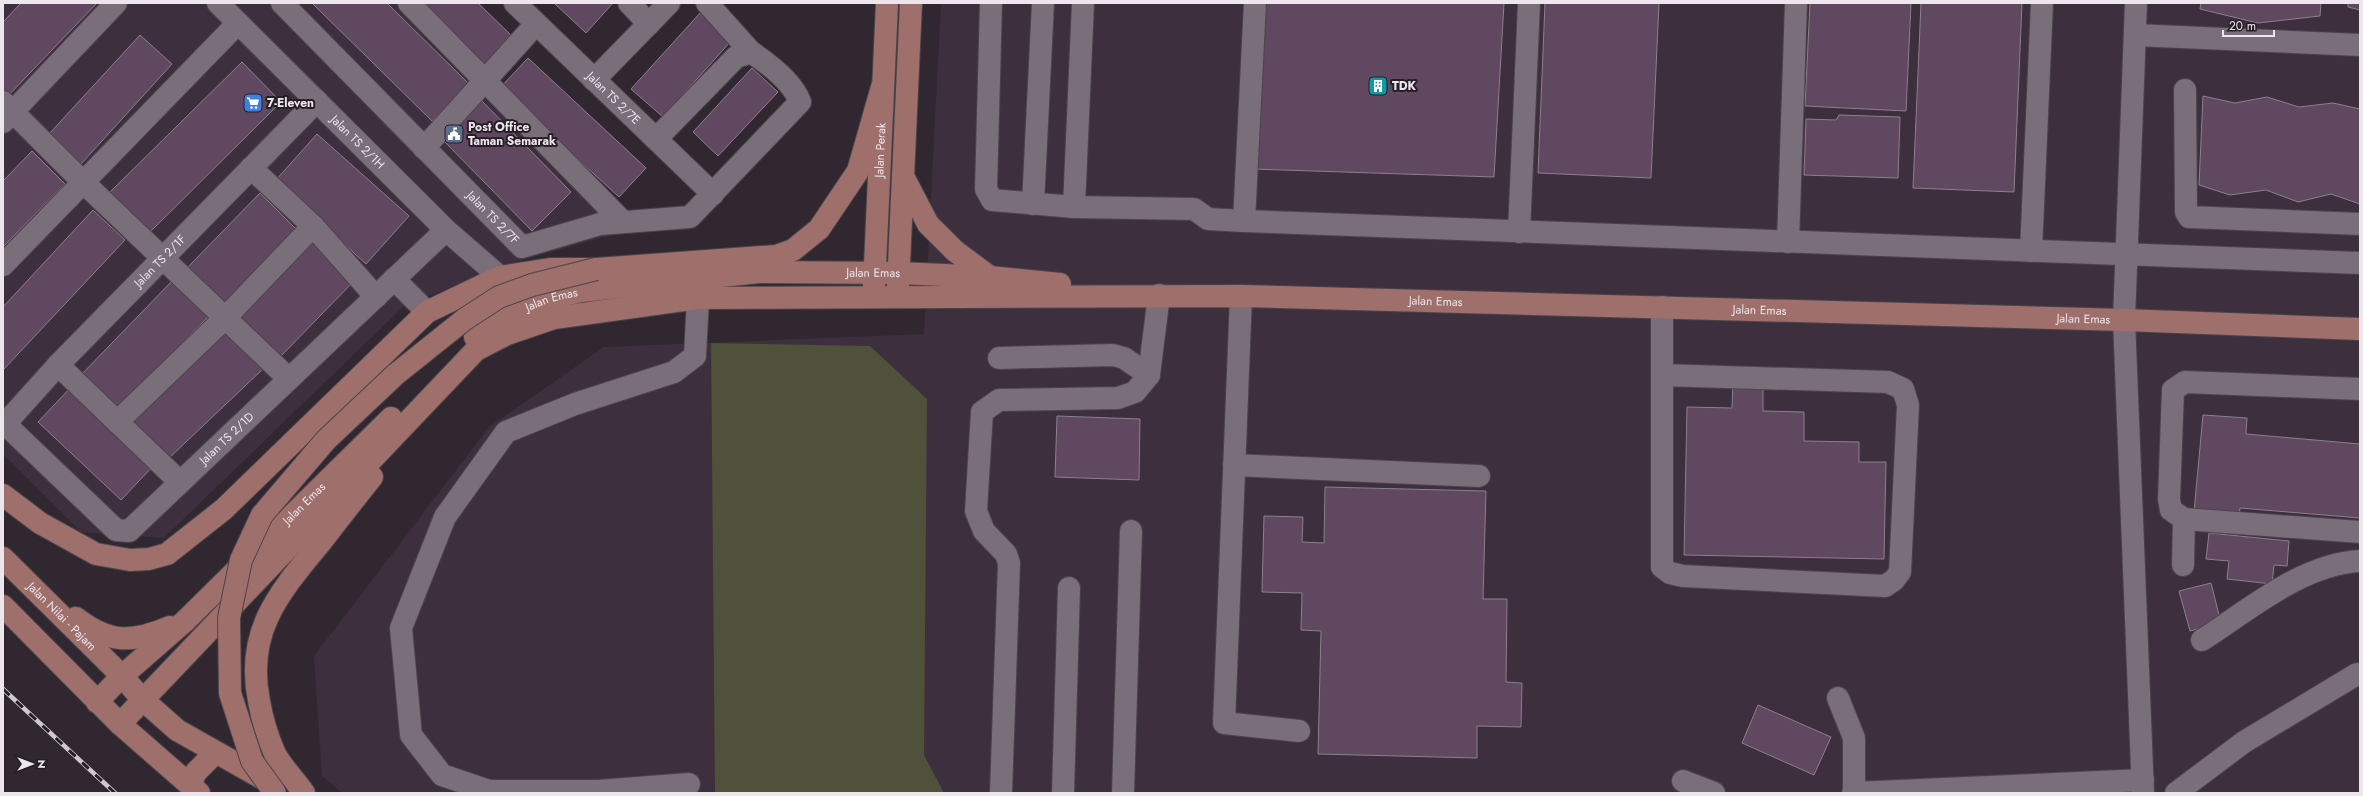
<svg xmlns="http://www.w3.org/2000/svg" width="2363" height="796" viewBox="0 0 2363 796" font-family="Jost,sans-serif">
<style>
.built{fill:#3d2f3d}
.green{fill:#4f513a}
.building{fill:#614861;stroke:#8b808b}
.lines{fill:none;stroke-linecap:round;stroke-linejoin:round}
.minor-casing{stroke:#4b444b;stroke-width:24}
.major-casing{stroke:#4b444b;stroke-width:24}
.minor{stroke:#796e79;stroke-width:22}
.major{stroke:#9e6f6b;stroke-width:22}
.rail-casing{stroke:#cfc9cf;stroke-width:4.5}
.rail{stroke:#261e27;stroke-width:3;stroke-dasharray:9;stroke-linecap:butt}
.major-bridge-casing{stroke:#4b444b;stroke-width:24;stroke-linecap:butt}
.major-bridge{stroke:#9e6f6b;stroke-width:22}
.labels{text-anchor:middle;stroke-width:4;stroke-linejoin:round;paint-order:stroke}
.poi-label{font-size:12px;font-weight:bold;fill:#ede7ed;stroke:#261e27;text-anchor:start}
.street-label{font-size:12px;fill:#ede7ed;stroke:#261e27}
</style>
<rect width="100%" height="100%" fill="#302730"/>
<!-- built -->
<g class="built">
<path d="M3,3H403L629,230L512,263L404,306L164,538L81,532L3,454Z"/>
<path d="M941,3H2360V793H342L322,776L314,656L489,427L604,347L924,334Z"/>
</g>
<!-- green -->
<path class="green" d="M711,343L870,346L927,399L924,755L944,793H715Z"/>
<!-- building -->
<g class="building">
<path d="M21,3H97L6,98L3,95V22Z"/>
<path d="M312,3H387L469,84L432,121Z"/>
<path d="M413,3H478L515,39L484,72Z"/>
<path d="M554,3H613L586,33Z"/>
<path d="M1260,3H1504L1494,177L1252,169Z"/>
<path d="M1545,3H1659L1651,178L1538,173Z"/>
<path d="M1810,3H1911L1906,111L1805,106Z"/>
<path d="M1921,3H2022L2014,192L1913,188Z"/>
<path d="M2201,3H2321L2320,16L2258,23L2200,9Z"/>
<path d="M2348,3H2360V10L2348,7Z"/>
<path d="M701,12L732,40L663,117L631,89Z"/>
<path d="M140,35L172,64L81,164L49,134Z"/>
<path d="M528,58L646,168L619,197L500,88Z"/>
<path d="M242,62L281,102L149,233L110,192Z"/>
<path d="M752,68L778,92L718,156L693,132Z"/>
<path d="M2203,96L2235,103L2267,97L2299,107L2333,103L2360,109V204L2331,194L2298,202L2266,190L2230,195L2199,185Z"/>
<path d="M481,100L571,192L532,231L442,139Z"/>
<path d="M1839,115L1900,117L1898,178L1804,175L1806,119L1836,120Z"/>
<path d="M317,134L409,216L366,264L275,181Z"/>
<path d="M32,151L65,184L3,247V181Z"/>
<path d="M260,193L299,232L225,308L186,269Z"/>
<path d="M93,210L125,240L3,370V307Z"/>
<path d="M316,239L356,279L280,357L240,317Z"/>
<path d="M173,280L209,316L117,410L81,375Z"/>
<path d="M228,330L264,368L167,460L131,422Z"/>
<path d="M1733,383L1763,384V411L1804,412V441L1859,442V462H1886L1884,559L1684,555L1687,407L1732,408Z"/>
<path d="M73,385L156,463L121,500L38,422Z"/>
<path d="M2203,415L2247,418L2246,434L2360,444V518L2240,508L2239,516L2194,512Z"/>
<path d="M1057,416L1140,419L1139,480L1055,477Z"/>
<path d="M1325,487L1486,491L1483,599H1507L1506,682L1522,683L1521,727L1477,726V758L1318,754L1321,631L1301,630L1302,593L1262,592L1264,516L1303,517L1302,542L1324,543Z"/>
<path d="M2209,533L2289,541L2287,566L2274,565L2272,584L2227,579L2229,561L2206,559Z"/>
<path d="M2211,583L2221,623L2190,631L2179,591Z"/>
<path d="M1758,705L1831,737L1814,775L1742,743Z"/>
</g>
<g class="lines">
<!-- minor casing -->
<g class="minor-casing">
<g id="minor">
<path id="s1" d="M218,3L446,230L500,277"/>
<path id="s2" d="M282,3L522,247L600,224L690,217L800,102C793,82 769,64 751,52L736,57L656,139"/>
<path d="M409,3L623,222"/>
<path id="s3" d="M515,3L713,194"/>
<path d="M629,3L649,24"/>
<path d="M707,3L751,52"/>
<path d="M991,3L986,189L992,200L1074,207L1194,209L1208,219L1244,221L2360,263"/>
<path d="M2136,3L2124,320L2143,793"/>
<path d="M2135,35L2360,45"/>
<path d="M594,80L669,3"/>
<path d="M2185,90L2186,212L2189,217L2360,224"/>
<path d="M3,102L83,182L289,379"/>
<path d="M3,122L116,3"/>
<path d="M424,148L536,24"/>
<path d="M251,168L313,226L376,297"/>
<path d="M1033,204L1043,3"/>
<path d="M1074,207L1083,3"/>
<path d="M1244,221L1255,3"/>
<path d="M1519,232L1529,3"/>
<path d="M1788,242L1796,3"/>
<path d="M2031,251L2042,3"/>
<path d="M3,265L238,23"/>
<path d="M394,279L427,312"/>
<path d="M1241,296L1224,723L1299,731"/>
<path d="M1662,307V567L1670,573L1683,576L1885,586L1894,580L1900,572L1908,405L1903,389L1888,382L1662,375"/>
<path d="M999,358L1113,355L1124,358L1149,375"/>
<path d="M58,365L180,482"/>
<path d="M2360,389L2185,382L2173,390L2169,499L2171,510L2184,519L2360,532"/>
<path id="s4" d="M3,422L116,530L129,531L446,230"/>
<path d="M117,422L225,318L313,226"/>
<path id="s5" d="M5,424L58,365L317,101"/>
<path d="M1234,465L1479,476"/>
<path d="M2183,565L2184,519"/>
<path d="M2202,640C2249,610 2302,564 2360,561"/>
<path d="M1838,698L1854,738V791"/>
<path d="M1683,781L1714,793"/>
<path d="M689,784L598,791H489L442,775L411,735L401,628L445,517L506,432L575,404L674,372L695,356L698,298"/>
<path d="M1001,793L1009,563L1006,554L984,531L976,511L982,412L999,400L1118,398L1135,392L1149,375L1159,295"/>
<path d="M1063,793L1069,588"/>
<path d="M1123,793L1131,531"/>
<path d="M1853,793L2143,780"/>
<path d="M2176,793L2244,742L2357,674"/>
</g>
</g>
<!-- major casing -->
<g class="major-casing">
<g id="major">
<path d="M903,176L928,224L955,251L990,277"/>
<path d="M898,286L911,3"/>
<path id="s6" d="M874,287L887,3"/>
<path id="s7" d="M475,337L506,316L547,299L581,291L759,272L898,273L990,277L1060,284"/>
<path d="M3,495L40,523L96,554L130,560L149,559L167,554L224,509L427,312L500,277L550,269H596L776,256L793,250L819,229L858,171L882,87"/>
<path id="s8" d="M3,558L122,676L142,699L177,730L269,782"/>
<path d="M3,606L120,724L199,793"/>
<path d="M76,618C110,644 132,643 170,627"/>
<path id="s9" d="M97,702L122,676L185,621L391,418"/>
<path id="s10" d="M120,724L476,350L507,334L554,318L698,298L1241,296L2124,320L2360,329"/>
<path d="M190,785L196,772L215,753"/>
<path d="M304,793C295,780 282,767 275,754C268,738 262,719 259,701C245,631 279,593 321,542C338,520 355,498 372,477"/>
</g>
</g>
<!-- minor -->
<use href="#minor" class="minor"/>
<!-- major -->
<use href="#major" class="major"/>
<!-- rail casing -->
<g class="rail-casing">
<path id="rail" d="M3,689L115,793"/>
</g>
<!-- rail -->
<use href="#rail" class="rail"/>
<!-- major-bridge casing -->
<g class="major-bridge-casing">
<path id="major-bridge" d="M275,793L252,761L230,693L229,618L241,560L262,515L326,440L395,375L465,319L499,297L532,285L596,269"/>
</g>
<!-- major-bridge -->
<use href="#major-bridge" class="major-bridge"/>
</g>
<!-- icons -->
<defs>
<g id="building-square" transform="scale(1)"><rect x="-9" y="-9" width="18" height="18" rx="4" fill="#0f9aa8" stroke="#261e27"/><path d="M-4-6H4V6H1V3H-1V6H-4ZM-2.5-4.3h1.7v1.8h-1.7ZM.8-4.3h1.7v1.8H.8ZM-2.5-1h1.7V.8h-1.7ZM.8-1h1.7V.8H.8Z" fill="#fff"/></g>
<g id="supermarket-square" transform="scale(1)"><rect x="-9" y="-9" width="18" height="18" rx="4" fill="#3f7fe0" stroke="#261e27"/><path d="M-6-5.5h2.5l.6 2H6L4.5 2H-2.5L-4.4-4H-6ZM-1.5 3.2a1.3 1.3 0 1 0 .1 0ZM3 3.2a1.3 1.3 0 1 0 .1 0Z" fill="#fff"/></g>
<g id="civic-square" transform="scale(1)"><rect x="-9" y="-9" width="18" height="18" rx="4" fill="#5c6f8a" stroke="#261e27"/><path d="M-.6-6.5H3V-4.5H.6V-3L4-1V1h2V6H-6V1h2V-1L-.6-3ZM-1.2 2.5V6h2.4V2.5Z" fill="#fff"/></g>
</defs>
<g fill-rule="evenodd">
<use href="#building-square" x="1378" y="86"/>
<use href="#supermarket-square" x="253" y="103"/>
<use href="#civic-square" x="454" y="134"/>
</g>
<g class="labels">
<!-- poi labels -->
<g class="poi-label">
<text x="1392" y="90">TDK</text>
<text x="267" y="107">7-Eleven</text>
<text x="468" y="131">Post Office<tspan x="468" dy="14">Taman Semarak</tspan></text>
</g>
<!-- street labels -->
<g class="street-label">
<text dy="4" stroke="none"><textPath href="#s3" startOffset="137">Jalan TS 2/7E</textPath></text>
<text dy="4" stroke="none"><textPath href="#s1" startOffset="197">Jalan TS 2/1H</textPath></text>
<text dy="4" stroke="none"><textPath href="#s6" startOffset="137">Jalan Perak</textPath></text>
<text dy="4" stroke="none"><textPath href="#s2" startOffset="301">Jalan TS 2/7F</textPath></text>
<text dy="4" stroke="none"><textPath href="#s5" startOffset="225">Jalan TS 2/1F</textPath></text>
<text dy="4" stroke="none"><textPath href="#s7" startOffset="410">Jalan Emas</textPath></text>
<text dy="4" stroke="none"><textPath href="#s7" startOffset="86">Jalan Emas</textPath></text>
<text dy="4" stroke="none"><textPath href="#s10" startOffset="1484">Jalan Emas</textPath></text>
<text dy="4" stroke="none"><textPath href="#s10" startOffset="1808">Jalan Emas</textPath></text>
<text dy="4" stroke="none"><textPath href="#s10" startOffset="2132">Jalan Emas</textPath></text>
<text dy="4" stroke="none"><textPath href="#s4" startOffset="304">Jalan TS 2/1D</textPath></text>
<text dy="4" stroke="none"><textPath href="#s9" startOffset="287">Jalan Emas</textPath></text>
<text dy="4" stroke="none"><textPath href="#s8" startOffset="83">Jalan Nilai - Pajam</textPath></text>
</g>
</g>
<!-- border -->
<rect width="2363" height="796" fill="none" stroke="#ede7ed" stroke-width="8"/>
<!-- north arrow -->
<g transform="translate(32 764) rotate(90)" stroke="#261e27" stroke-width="3" paint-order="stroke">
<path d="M0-3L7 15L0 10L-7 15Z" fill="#ede7ed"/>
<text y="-6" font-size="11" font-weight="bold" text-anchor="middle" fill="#ede7ed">N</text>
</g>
<!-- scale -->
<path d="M2223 30v6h51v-6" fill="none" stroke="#ede7ed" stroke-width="2"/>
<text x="2229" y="30" font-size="12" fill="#ede7ed" stroke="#261e27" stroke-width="3" paint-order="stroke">20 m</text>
</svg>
